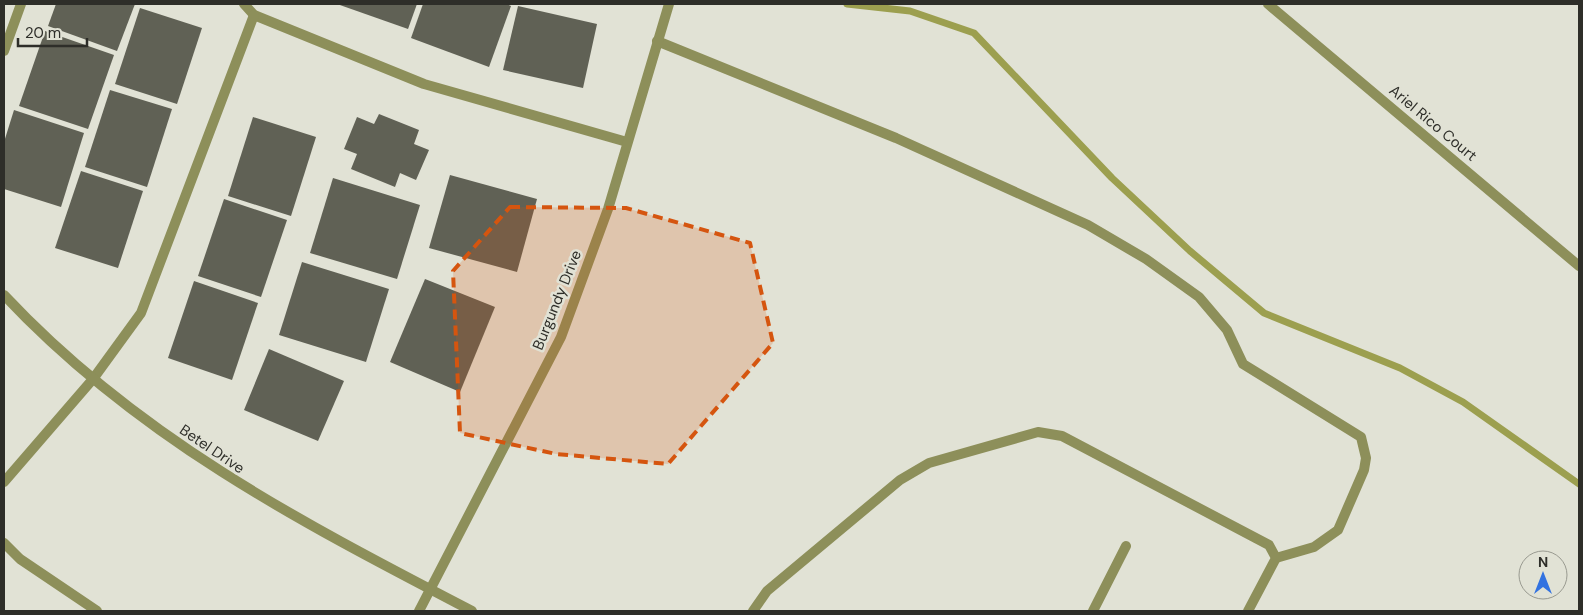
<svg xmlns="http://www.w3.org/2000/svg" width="1583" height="615" viewBox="0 0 1583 615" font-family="'DM Sans',sans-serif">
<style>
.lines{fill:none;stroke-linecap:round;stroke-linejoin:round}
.stream{stroke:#9c9f4f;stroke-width:7}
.building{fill:#606155}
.service{stroke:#8d8f5a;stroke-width:10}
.minor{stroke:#8d8f5a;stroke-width:10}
.tertiary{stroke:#8d8f5a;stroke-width:10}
.marked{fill:#d5550f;fill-opacity:0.2;stroke:#d5550f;stroke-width:4;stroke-dasharray:10 6;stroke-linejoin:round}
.labels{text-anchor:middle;stroke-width:5;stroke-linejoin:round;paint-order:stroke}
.street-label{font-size:15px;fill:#2e2e29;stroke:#e1e2d5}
</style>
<rect width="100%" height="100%" fill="#e1e2d5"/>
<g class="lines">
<!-- stream -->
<path class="stream" d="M847,4L910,11L974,33L1112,178L1190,251L1264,313L1400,368L1463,402L1579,484"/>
</g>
<!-- building -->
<g class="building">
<path d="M56,4H135L117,51L48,26Z"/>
<path d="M337,4H417L408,29Z"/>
<path d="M423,4H506L511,6L489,67L411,38Z"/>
<path d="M518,6L597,24L583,88L503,70Z"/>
<path d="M140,8L202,28L177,104L115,84Z"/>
<path d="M45,31L114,55L88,129L19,106Z"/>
<path d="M110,90L172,109L147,187L85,167Z"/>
<path d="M14,110L84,133L61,207L4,189V142Z"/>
<path d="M379,114L419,130L414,144L429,150L416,180L400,173L395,187L351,169L357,154L344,149L357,117L374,124Z"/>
<path d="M253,117L316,137L291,216L228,196Z"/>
<path d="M81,171L143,191L118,268L55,248Z"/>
<path d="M450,175L537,199L517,272L429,248Z"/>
<path d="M333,178L420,205L397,279L310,253Z"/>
<path d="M224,199L287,220L261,297L198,276Z"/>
<path d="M302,262L389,289L366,362L279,335Z"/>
<path d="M425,279L495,307L460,392L390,362Z"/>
<path d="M194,281L258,303L232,380L168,358Z"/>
<path d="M269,349L344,381L318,441L244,410Z"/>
</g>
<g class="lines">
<!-- service -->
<g class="service">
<path d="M244,4L254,15L424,84L627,142"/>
<path d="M657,41L896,138L1088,225L1146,259L1199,297L1227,330L1243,364L1361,437L1366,458L1364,470L1338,530L1314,547L1276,558"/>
<path d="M4,51L21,4"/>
<path d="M93,379L141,313L254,15"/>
<path d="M753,611L767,591L900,480L929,463L1038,432L1062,436L1269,545L1276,558L1248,611"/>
<path d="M1093,611L1126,546"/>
</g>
<!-- minor -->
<g class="minor">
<path d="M1268,4L1579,266"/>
<path d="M4,482L93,379"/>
<path d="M4,543L20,559L97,611"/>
</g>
<!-- tertiary -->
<g class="tertiary">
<path d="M4,295C138,438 301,522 472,611"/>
<path d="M419,611L561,337L608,209L669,4"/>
</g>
</g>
<!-- marked area -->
<path class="marked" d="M510,207L626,208L750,243L773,343L668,464L556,454L460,433L453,271Z"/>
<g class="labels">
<!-- street labels -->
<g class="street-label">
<text transform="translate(1433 123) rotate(40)" y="5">Ariel Rico Court</text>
<text transform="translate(557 300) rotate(-68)" y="5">Burgundy Drive</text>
<text transform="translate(212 449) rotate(34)" y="5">Betel Drive</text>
</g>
</g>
<!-- border -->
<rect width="1583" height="615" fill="none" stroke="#2e2e29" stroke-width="10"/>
<!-- north arrow -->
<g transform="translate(1543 575)"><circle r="24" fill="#e1e2d5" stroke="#999a90"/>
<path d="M0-4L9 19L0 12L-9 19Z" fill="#3272e0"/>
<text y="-8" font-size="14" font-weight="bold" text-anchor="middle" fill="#2e2e29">N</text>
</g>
<!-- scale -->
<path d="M18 38v8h69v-8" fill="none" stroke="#2e2e29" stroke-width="2.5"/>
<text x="25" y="38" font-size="15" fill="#2e2e29" stroke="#e1e2d5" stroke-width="4" paint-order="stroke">20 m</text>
</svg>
